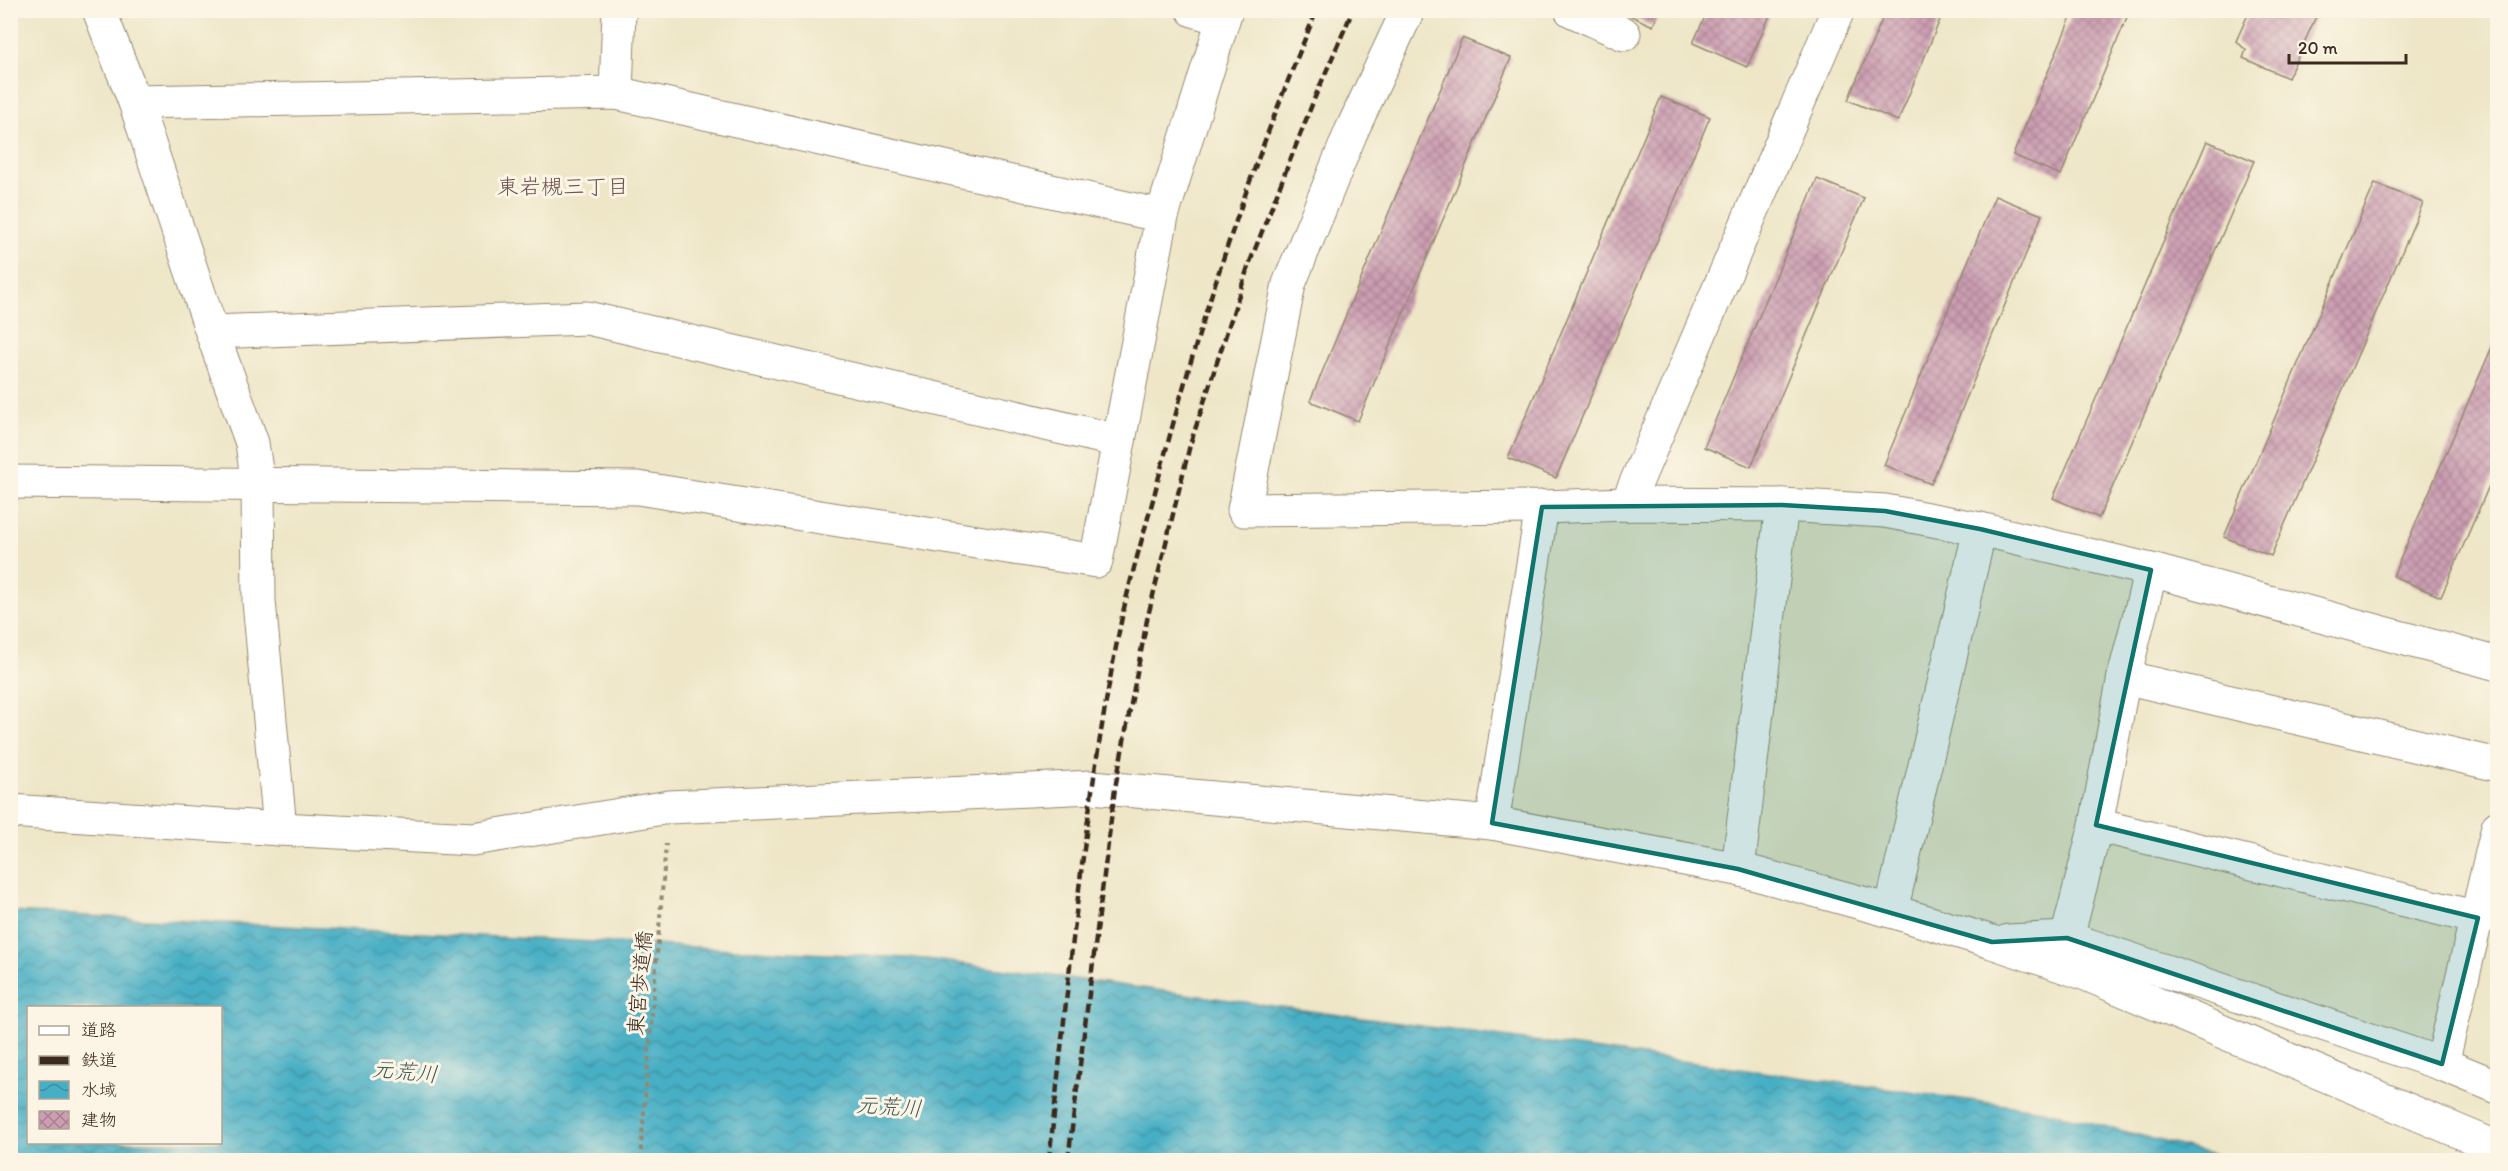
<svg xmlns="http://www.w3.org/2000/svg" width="2508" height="1171" viewBox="0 0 2508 1171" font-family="Itim,'Klee One',sans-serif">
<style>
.water{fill:url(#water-waves);stroke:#406c72;stroke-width:1.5;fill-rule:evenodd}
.building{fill:url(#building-cross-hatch)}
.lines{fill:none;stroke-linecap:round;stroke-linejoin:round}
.minor-casing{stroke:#948872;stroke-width:35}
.path{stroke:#948872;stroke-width:4;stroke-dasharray:4.5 4.5;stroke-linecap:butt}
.minor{stroke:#fff;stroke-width:33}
.rail{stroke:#3b2a1e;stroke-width:4.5;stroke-dasharray:9 4.5;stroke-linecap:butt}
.marked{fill:#0f766e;fill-opacity:0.2;stroke:#0f766e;stroke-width:4.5;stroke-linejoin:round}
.labels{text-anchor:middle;stroke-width:6;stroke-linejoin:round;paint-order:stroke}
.street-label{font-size:21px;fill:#3b2a1e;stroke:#fcf5e5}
.neighbourhood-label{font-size:22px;fill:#6e5352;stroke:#fcf5e5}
.water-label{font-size:22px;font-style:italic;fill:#3f5958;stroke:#fcf5e5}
</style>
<defs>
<pattern id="water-waves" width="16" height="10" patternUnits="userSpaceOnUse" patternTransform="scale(1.5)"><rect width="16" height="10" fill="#46afc5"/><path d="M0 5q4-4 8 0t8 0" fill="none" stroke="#3c8f9f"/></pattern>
<pattern id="building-cross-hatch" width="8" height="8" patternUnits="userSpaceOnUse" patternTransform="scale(1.5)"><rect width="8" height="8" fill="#cc9eb2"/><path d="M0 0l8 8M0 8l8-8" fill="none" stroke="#a78190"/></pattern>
</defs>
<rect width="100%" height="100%" fill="#fcf5e5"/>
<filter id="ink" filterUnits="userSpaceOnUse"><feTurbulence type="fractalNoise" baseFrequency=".0167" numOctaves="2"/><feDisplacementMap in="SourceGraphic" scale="12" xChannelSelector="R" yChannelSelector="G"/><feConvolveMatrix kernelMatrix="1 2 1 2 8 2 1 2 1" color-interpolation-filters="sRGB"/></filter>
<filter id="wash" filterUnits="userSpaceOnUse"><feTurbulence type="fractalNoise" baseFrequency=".008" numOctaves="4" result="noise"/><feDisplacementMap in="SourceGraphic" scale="24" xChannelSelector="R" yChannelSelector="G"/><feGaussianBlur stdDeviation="1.35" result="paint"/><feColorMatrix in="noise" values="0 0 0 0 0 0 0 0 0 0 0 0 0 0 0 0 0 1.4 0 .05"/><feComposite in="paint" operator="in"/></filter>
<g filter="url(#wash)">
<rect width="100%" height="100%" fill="#eee6c7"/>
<!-- water -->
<path class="water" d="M10,912L926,959L2042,1110L2234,1160H11ZM28,1008H220V1142H28Z"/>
<g id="blocks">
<!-- building -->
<g class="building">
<path d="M1618,10H1660L1653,26Z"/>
<path d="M1708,10L1772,11L1747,67L1693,43Z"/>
<path d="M1886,10H1944L1898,121L1848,100Z"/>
<path d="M2074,10H2130L2061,175L2013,155Z"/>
<path d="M2250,10H2319L2288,78L2243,58L2246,50L2236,41Z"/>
<path d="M1462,38L1511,58L1358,421L1310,401Z"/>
<path d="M1661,97L1710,117L1556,478L1508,458Z"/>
<path d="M2207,141L2254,161L2099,518L2053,498Z"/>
<path d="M1817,179L1864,198L1751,467L1704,447Z"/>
<path d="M2375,183L2423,203L2271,556L2224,537Z"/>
<path d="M1995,196L2042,215L1931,484L1884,465Z"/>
<path d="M2498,333V465L2441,597L2393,576Z"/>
</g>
</g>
</g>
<g filter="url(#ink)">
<use href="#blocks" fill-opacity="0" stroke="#948872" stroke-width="1.5"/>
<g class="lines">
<!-- minor casing -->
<g class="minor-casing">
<g id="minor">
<path d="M99,10L135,102L212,332L252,443L258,484L259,601L280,829"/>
<path d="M1193,10L1223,19"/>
<path d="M1408,10L1351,132L1289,284L1244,510L1542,507L1627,504L1782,505L1885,511L1980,529L2151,570L2498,664"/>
<path d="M1571,10L1624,34"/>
<path d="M616,93L619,10"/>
<path d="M135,102L616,93L1162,216"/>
<path d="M212,332L587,318L1119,441"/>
<path d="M10,482L638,488L1096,561L1162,216L1226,10"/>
<path d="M1627,504L1838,10"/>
<path d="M2124,677L2498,765"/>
<path d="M10,811L280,829L473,839L669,807L1092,787L1492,823L1738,869L1891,911L1992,942L2081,972L2498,1148"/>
<path d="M1492,823L1542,507"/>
<path d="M2096,825L2478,918L2498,913"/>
<path d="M1738,869L1782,505"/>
<path d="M1891,911L1980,529"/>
<path d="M2067,938L2096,825L2124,677L2151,570"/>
<path d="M2008,941L2067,938L2442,1064L2498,1087"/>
<path d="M2442,1064L2498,827"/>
</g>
</g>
<!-- path -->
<path class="path" d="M640,1160L666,844"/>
<!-- minor -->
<use href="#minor" class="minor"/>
<!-- rail -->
<g class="rail">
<path d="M1049,1160C1069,979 1085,796 1122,617C1131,576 1143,536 1154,496C1196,330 1250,168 1317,10"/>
<path d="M1068,1160L1115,788L1147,620L1190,445L1248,267L1315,97L1353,10"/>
</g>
</g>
</g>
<!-- marked area -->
<path class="marked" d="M1782,505L1885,511L1980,529L2151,570L2096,825L2478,918L2442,1064L2067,938L1992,942L1738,869L1492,823L1542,507Z"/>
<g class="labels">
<!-- street labels -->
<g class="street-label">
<text transform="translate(640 983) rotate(-85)" y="7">東宮歩道橋</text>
</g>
<!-- neighbourhood labels -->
<g class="neighbourhood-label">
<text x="563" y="194">東岩槻三丁目</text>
</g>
<!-- water labels -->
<g class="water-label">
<text transform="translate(405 1071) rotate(5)" y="8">元荒川</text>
<text transform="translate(889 1106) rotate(4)" y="8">元荒川</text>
</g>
</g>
<!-- margin -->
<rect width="2508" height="1171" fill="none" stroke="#fcf5e5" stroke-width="36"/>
<!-- legend -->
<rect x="27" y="1006" width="195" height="138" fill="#fcf5e5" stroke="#afa495" stroke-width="1.5"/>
<rect x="39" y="1026" width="30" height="9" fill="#ffffff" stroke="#afa495" stroke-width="1.5"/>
<text x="81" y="1036" font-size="18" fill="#3b2a1e">道路</text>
<rect x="39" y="1056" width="30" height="9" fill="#3b2a1e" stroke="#afa495" stroke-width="1.5"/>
<text x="81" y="1066" font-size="18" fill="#3b2a1e">鉄道</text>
<rect x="39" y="1081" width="30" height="18" fill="url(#water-waves)" stroke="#afa495" stroke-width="1.5"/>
<text x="81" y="1096" font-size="18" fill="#3b2a1e">水域</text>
<rect x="39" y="1111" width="30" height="18" fill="url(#building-cross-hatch)" stroke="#afa495" stroke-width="1.5"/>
<text x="81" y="1126" font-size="18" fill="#3b2a1e">建物</text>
<!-- scale -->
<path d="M2289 54v9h117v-9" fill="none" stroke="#3b2a1e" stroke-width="3"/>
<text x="2298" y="54" font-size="18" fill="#3b2a1e" stroke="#fcf5e5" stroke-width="4.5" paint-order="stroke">20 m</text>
</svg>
